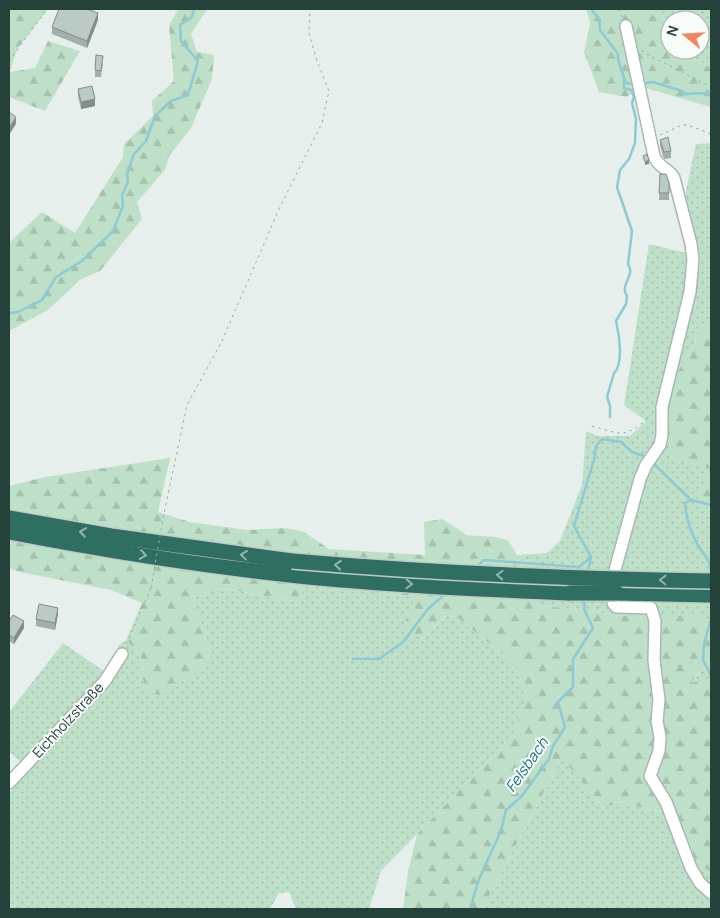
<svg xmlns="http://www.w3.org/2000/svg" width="720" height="918" viewBox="0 0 720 918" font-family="Manrope,sans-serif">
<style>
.grass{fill:url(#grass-dots)}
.forest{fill:url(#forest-firs)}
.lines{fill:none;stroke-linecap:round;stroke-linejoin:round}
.stream{stroke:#8ec9d4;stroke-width:2.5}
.minor-casing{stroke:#a8b8b2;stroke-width:14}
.highway-casing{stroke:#c2cac8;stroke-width:18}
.path{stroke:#86b3a5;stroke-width:1;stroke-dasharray:2.5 4;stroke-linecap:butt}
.minor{stroke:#fff;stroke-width:11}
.highway{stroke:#2f6f62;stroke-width:15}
.highway-bridge-casing{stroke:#c2cac8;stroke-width:18;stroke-linecap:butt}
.path-bridge{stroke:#86b3a5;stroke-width:1;stroke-dasharray:2.5 4;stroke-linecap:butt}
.highway-bridge{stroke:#2f6f62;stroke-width:15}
.wall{fill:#a1aea9}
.shaded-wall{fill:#838d89}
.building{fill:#bbcac4;stroke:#838d89}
.oneway{stroke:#93b5ae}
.labels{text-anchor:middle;stroke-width:4;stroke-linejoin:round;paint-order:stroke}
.street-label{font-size:14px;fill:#24423a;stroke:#f7fbf9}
.water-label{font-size:15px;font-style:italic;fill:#1c6f80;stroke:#f7fbf9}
</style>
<defs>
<pattern id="grass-dots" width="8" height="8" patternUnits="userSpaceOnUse" patternTransform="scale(1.25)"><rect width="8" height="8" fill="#bfe0c8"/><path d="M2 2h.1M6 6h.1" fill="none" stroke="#a4c1ad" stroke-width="1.8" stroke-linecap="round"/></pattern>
<pattern id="forest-firs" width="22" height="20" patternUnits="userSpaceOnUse" patternTransform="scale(1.25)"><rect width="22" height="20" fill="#bfe0c8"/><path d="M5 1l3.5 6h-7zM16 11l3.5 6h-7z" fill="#a4c1ad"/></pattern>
</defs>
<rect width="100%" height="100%" fill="#e6efeb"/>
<!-- grass -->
<g class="grass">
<path d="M661,9H711V68L678,50H700V20H670V44Z"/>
<path d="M711,143V321L699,326L694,344L677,373L668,407V457L711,469L697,496L711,511V632L698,616H622L590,611L535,605L517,555L547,553L560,541L582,485L586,431L598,436H630L646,421L624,405L649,244L690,254L684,201L696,144Z"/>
<path d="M305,586L417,596L402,629L423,638L446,616L457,617L517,666L526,698L512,736L381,871L369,909H296L289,892L279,893L270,909H9V793L30,769L9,752V712L63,643L107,673L119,654L118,646L126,640L141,655L144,690L211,654L191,596L221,588L297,602Z"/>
<path d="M711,660V681L691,683Z"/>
<path d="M562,758L604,808L618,802L663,812L685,861L711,871V909H482Z"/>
</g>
<!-- forest -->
<g class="forest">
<path d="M9,9H48L17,49L10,72L35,68L48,41L80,51L45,111L9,97Z"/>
<path d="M178,9H207L191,34L197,52L214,55L212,79L191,128L169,156L165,170L137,202L142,219L100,271L81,279L48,310L9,331V243L42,212L75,233L123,157L124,144L153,116L152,101L174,81L169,26Z"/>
<path d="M586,9H661L670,44V50H678L711,68V107L639,86L627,97L599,92L584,52L590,23Z"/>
<path d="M711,321V511L697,496L710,469L668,457V407L677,373L694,344L699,326Z"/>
<path d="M170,458L158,512L190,522L246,530L286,528L304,532L329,549L425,555L424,522L442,519L467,535L494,537L508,540L517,555L535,605L590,611L622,616H698L711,632V660L691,682L711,681V871L685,861L663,812L618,802L604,808L562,758L482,909H403L408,872L417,834L512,736L526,698L517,666L457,617L445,616L423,638L402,629L416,596L305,586L298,602L221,588L191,596L211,654L209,666L159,695L144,690L141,655L126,640L142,603L111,590L20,572L9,568V486L45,477Z"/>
</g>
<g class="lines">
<!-- stream -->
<g class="stream">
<path d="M591,9L599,19L600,30L618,54V59L624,78V88L631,90L634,97L632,103L636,119L635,143L629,159L620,170L617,187L632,231L628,264C636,276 619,284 627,296L626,304L616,321C619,333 624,364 614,373L607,397L610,406V417"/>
<path d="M624,79L626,83L633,84"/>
<path d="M645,83L653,82L682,91L685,94L706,93L711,96"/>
<path d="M9,313L18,312L42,300L56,277L82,261L113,231L123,206L122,195L128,182L127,174L134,154L146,141L155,116L171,101L188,95L198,61L181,41L180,25L192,17L194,9"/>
<path d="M653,463L691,500L711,505"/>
<path d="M691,500L685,503C686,517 691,533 698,545C706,560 711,557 711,577"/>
<path d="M475,568L484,560L579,567L590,558"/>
<path d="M588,573L591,557L574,526L594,460L596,446L602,439L621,442L632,452L644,456"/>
<path d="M711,619L704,644L703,660L711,676"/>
<path d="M353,659H379L403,642L428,609L446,593"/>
<path d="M470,909L479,879L501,831L506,810L521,797L549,759L553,746L565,727L558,702L573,687V659L593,628L584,609L585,598"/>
</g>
<!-- minor casing -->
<g class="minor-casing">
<g id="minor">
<path d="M626,26L654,156C660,170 668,167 674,178L691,244L693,259L690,292L662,407V435L660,445L646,465L640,479L615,570L613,603L616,607L651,608L655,621L654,660L659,700L657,721L660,737L659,751L650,776L666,802L691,868L700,883L711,893"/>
<path d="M9,783L105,681L122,654"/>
</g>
</g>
<!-- highway casing -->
<g class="highway-casing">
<g id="highway">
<path d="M9,518L111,536L292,561"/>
<path d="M9,532C102,550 196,565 290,575C383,585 477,589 570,593"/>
<path d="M617,593L711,595"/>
</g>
</g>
<!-- path -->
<g class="path">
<path d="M619,9L622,17"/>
<path d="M642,50L644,53L711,87"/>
<path d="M9,61L47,9"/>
<path d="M660,135L682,125H688L711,134"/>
<path d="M711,176V179"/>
<path d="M592,426C626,436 624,438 652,415"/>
<path d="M163,518L187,405L222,341L279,209L322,123L329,91L317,61L309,33L310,9"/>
<path d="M126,644L151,588"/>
</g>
<!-- minor -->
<use href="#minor" class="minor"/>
<!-- highway -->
<use href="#highway" class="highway"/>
<!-- highway-bridge casing -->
<g class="highway-bridge-casing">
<g id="highway-bridge">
<path d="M292,561C432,573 571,579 711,581"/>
<path d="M570,593H617"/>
</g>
</g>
<!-- path-bridge -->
<path class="path-bridge" d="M151,588L163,518"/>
<!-- highway-bridge -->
<use href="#highway-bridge" class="highway-bridge"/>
</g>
<!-- wall -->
<g class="wall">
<path d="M98,20L87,48L52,34V27Z"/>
<path d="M103,63L101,77H95V70Z"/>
<path d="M78,89L95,106L81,109L78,96Z"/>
<path d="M660,140L671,151V158L664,159L660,146Z"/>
<path d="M660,174L669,183V200H659Z"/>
<path d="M58,614L55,630L36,626V619Z"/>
<path d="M9,621L24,628L14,644L9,641Z"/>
</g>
<!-- shaded-wall -->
<g class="shaded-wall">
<path d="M98,13V20L87,48V41Z"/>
<path d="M95,99V106L81,109V102Z"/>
<path d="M16,117V124L9,135V128Z"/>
<path d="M649,160V164L645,165V162Z"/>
<path d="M58,608V614L55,630V623Z"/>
<path d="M24,621V628L14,644V638Z"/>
</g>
<!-- building -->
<g class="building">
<path d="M59,9H87L98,13L87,41L52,27Z"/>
<path d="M96,55L103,56L101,71L95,70Z"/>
<path d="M92,86L95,99L81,102L78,89Z"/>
<path d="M9,112L16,117L9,128Z"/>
<path d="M668,137L671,151L664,152L660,140Z"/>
<path d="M647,154L649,160L645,162L643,156Z"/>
<path d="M660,174H666L669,183V193H659Z"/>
<path d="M39,604L58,608L55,623L36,619Z"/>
<path d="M13,615L24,621L14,638L9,635V621Z"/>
</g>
<!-- one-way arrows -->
<defs><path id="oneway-chevron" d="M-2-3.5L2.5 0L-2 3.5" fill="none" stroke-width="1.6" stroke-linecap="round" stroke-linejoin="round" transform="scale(1.25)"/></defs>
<g class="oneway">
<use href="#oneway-chevron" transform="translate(83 532) rotate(-171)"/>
<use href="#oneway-chevron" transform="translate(143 555) rotate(9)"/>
<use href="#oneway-chevron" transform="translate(244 555) rotate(-173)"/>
<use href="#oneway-chevron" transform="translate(338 565) rotate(-175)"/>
<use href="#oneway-chevron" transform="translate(500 575) rotate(-177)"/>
<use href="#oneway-chevron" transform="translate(663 580) rotate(-179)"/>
<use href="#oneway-chevron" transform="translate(409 584) rotate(3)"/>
</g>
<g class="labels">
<!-- street labels -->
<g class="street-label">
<text transform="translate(68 720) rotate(-47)" y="5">Eichholzstraße</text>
</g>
<!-- water labels -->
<g class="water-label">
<text transform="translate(527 765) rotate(-55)" y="5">Felsbach</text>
</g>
</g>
<!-- border -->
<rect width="720" height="918" fill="none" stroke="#24423a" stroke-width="20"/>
<!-- north arrow -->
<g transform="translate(685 35) rotate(288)"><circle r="24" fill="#f7fbf9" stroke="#a3b1ad"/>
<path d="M0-4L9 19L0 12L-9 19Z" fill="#f4845f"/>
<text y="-8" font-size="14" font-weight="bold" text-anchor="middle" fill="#24423a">N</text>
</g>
</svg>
